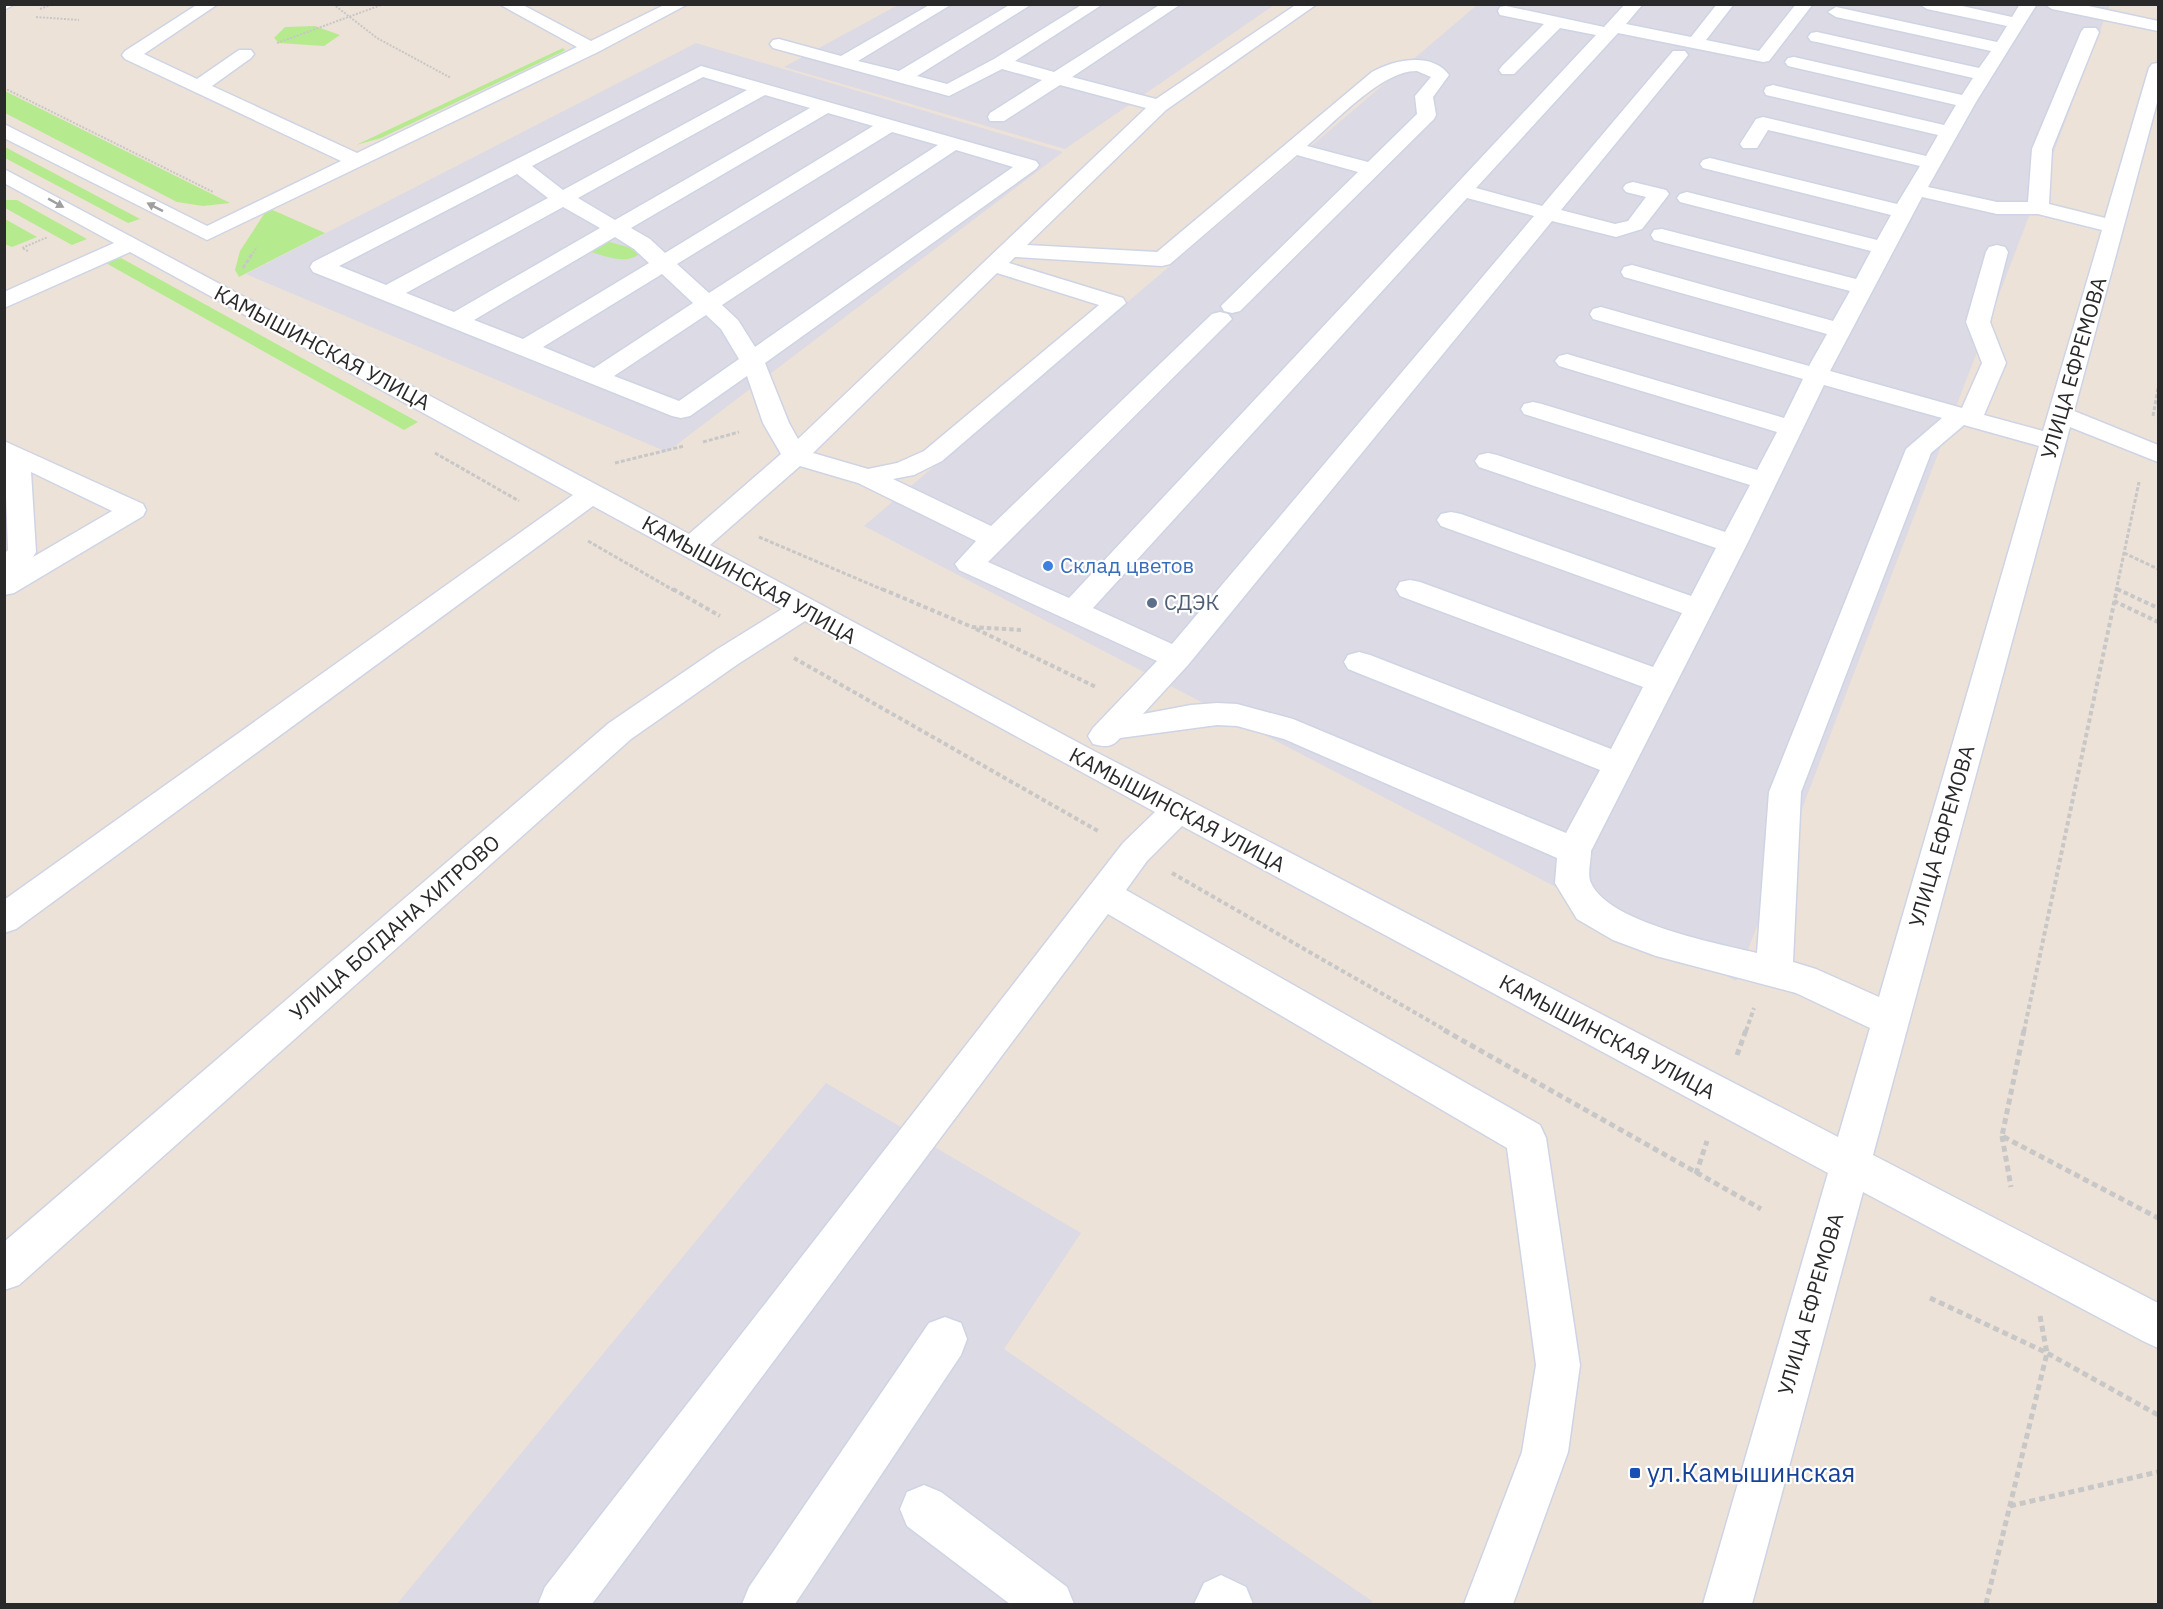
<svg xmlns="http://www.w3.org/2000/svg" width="2163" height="1609" viewBox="0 0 2163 1609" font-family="'IBM Plex Sans',sans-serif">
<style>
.industrial{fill:#dcdae4}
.green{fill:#b6ea8e}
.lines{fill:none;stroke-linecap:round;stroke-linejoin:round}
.minor-casing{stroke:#ced4e4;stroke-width:3}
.path-far3{stroke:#c7c7c7;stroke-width:2;stroke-dasharray:2 1.5;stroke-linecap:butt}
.path-far2{stroke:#c7c7c7;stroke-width:3;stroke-dasharray:4 2;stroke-linecap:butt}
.path-far1{stroke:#c7c7c7;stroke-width:4;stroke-dasharray:4.5 3;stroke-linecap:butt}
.path{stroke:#c7c7c7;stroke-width:5;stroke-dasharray:6 4;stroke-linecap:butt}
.minor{fill:#fff;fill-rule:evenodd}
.oneway{fill:#9f9f9f}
.shop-dot{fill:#3f7fe0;stroke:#fff;stroke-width:2}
.service-dot{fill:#5c6f8a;stroke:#fff;stroke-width:2}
.transit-dot{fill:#1a4fb4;stroke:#fff;stroke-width:2}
.labels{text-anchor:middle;stroke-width:4.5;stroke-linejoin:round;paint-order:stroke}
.street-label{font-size:21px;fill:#292929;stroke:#fff}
.shop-label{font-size:21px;fill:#366cbe;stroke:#fff;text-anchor:start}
.service-label{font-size:21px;fill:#4e5e75;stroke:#fff;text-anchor:start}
.near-transit-label{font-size:26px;fill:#164399;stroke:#fff;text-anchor:start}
</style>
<rect width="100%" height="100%" fill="#ede2d8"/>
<!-- industrial -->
<g class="industrial">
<path d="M898,5H1274L1065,149L784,67Z"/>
<path d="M1477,5H2110L1736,981L864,526Z"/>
<path d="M696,43L1063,152L667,452L246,274Z"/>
<path d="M826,1083L1081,1233L1004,1349L1372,1601L1371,1604H397Z"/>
</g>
<!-- green -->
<g class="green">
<path d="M315,26L340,35L324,46L279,43L274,38L285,27Z"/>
<path d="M563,48L565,50L562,52L381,138L356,145Z"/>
<path d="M4,91H5L230,203L203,206L177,202L5,113Z"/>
<path d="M5,147L140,219L128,223L5,158Z"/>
<path d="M4,200H17L87,239L72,245L5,208Z"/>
<path d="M268,208L325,233L239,277L235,270L240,251Z"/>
<path d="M4,219H5L37,237L12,247L5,244Z"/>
<path d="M606,241L635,249L639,254C627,265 603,256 589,251Z"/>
<path d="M121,258L418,422L404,430L104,262Z"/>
</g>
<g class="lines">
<!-- minor casing -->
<g class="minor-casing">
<g id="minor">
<path d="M4,4H15L4,10Z"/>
<path d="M198,4H218L144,54L197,79L239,50H251L254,54L251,58L212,86L357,153L577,47L499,4H521L591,41L666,4H688L598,52L207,240L4,138V124L207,226L341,161L125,59L122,55L125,51Z"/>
<path d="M931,4H952L858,61L899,71L1011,4H1032L917,76L947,84L994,59L1083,4H1103L1015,61L1054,72L1161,4H1181L1072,77L1156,99L1297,4H1317L1166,110L1027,245L1157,252L1372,72C1393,60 1432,51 1449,75L1433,97L1436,115L1434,119L1240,311L1232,313L1224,311L1221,306L1358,172L1297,155L1170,264L1162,266L1015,257L1009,263L1123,298L1126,303L942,461L914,475L893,479L991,526L1212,314L1220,312L1228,314L1232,319L988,562L1069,598L1596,35L1560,28L1514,74H1502L1499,70L1502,66L1544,24L1500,15L1498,11L1500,7L1506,6L1604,27L1625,4H1643L1626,24L1691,37L1717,4H1734L1706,40L1759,51L1796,4H1813L1769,61L1763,62L1618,33L1476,188L1542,206L1673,51H1685L1688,55L1685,59L1561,210L1615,224L1628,221L1646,197L1626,192L1623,188L1626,184L1633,182L1666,190L1669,194L1666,198L1642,229L1616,237L1552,221L1188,665L1143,714L1191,705L1217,703L1237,704L1293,719L1566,833L1600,770L1348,669L1344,662L1348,655L1359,652L1370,655L1611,749L1643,687L1400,596L1396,589L1400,582L1410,580L1420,582L1653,667L1682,613L1441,526L1437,520L1441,514L1451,512L1461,514L1691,596L1716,548L1479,467L1475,461L1479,455L1488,453L1497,455L1725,532L1750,485L1524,414L1521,409L1524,404L1533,402L1542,404L1757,470L1777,432L1559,366L1555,361L1559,356L1567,354L1784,418L1803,379L1593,319L1590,314L1593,309L1601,307L1809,366L1827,334L1624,277L1621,272L1624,267L1632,265L1833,321L1850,291L1654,240L1651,235L1654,230L1662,229L1856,279L1871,251L1680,202L1677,198L1680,194L1687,192L1877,240L1891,215L1703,168L1700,164L1703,160L1710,158L1897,204L1920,166L1768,130L1757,148H1743L1740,144L1756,119L1763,117L1926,156L1938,135L1766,95L1764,91L1766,87L1773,85L1944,125L1956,105L1788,66L1785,62L1788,58L1794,57L1962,95L1973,78L1817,42L1811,41L1808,37L1811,33L1817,32L1979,68L1991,51L1836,17L1828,12L1836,7L1997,42L2007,26L1927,9L1919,4H1953L2012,17L2020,4H2037L1976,102L1928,187L1997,202H2028L2032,149L2081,32L2084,28H2096L2099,32L2052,149L2049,204L2105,218L2149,68L2152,64L2158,63V99L2074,411L2158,445V462L2070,427L1873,1155L2158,1303V1348L2143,1341L1863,1192L1752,1604H1703L1828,1173L1182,826L1147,861L1126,890L1540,1125L1546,1138L1580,1365L1568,1452L1513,1604H1464L1522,1452L1536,1365L1507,1148L1108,914L592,1604H538L545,1587L1123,843L1155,812L805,621L738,664L631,739L19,1285L4,1290V1242L609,723L716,650L782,609L593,506L16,929L4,933V900L573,495L130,252L4,308V292L114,243L4,183V169L689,534L781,454L763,423L747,376L690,416L681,418L672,416L313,272L310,267L313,262L701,66L1036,161L1039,165L1036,169L765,363L789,423L798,439L1146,108L1060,85L1004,121H990L988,117L990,113L1042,80L1002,69L949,96L773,48L770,44L773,40L779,39L841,56ZM1417,71L1431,77L1415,96L1417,114L1368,162L1307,146C1334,123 1382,70 1417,71ZM703,77L747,90L563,190L532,166ZM765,95L810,108L615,220L578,198ZM828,113L873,126L665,253L650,239L631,228ZM892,132L938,145L709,293L677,264ZM956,150L1013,167L755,347L738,320L722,305ZM517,174L548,198L386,285L339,266ZM1922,197L1997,214H2038L2102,230L2043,431L1984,415L2006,363L1990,322L2008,252L2005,247L1997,245L1989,247L1986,252L1966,322L1982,363L1962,408L1830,371ZM1467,198L1534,216L1172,644L1093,608ZM563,207L600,228L454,312L406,293ZM615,237L634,249L649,263L523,339L474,320ZM997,273L1099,305L924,451L897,463L868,469L813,453ZM662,274L693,303L594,368L543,347ZM706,315L721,329L739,359L679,401L614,376ZM1824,385L1942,418L1906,449L1769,792L1757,953C1716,943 1609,923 1591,883C1587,875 1591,860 1591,851L1747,544ZM1964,425L2039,446L1879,997L1816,969L1793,962L1801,792L1931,453ZM800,466L858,483L976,541L955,564L959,570L1157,661L1093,728L1088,736L1093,744C1104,747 1112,748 1120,738L1217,725L1237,726L1284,739L1557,858L1555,883L1577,919L1613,940L1656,956L1796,993L1870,1028L1838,1137L1094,751L710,545Z"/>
<path d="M2044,4H2079L2158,21V31L2052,9Z"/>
<path d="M4,441L143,504L146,510L143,516L14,593L4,595V554L8,550ZM31,472L112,511L33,557L36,552Z"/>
<path d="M945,1317L961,1323L967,1339L961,1355L795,1604H742L749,1587L929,1323Z"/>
<path d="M924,1485L941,1492L1067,1587L1074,1604H1010L907,1526L900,1509L907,1492Z"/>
<path d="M1221,1575L1246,1587L1253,1604H1194L1204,1583Z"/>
</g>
</g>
<!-- path-far3 -->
<g class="path-far3">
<path d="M333,4L377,38L451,78"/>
<path d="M40,9L53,4"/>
<path d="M36,17L79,20"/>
<path d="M277,43L384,4"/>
<path d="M4,88L213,192"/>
<path d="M28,251L22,248L48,237"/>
<path d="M251,256L257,247"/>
</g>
<!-- path-far2 -->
<g class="path-far2">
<path d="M243,268L252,254"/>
<path d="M2153,416L2158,388"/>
<path d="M703,442L739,432"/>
<path d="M435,453L519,501"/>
<path d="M615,463L684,446"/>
<path d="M759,537L886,591"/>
<path d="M588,541L675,591"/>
<path d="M2124,553L2158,569"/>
<path d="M2117,589L2121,591"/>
<path d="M2116,591L2139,482"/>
</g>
<!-- path-far1 -->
<g class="path-far1">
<path d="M673,589L720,616"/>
<path d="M882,589L972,627L1021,630"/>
<path d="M2117,589L2158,608"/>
<path d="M2114,601L2158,622"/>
<path d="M976,629L1096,687"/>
<path d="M794,658L1098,831"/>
<path d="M1172,873L1447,1031"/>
<path d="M1746,1031L1754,1008"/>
<path d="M2024,1031L2117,589"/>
</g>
<!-- path -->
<g class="path">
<path d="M1444,1030L1761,1209"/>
<path d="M2024,1030L2002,1136L2158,1218"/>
<path d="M1737,1055L1746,1030"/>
<path d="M2002,1136L2011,1187"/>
<path d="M1696,1174L1707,1141"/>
<path d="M1930,1298L2047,1353L2158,1415"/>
<path d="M2010,1506L2158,1472"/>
<path d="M1986,1604L2047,1353L2040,1316"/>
</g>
<!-- minor -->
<use href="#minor" class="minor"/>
</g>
<!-- one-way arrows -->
<defs><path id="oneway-solid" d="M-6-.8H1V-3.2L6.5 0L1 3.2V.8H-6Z" transform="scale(1.5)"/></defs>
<g class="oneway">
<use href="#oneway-solid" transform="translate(56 203) rotate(29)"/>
<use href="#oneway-solid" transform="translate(155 207) rotate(-153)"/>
</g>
<!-- markers -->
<circle class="shop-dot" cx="1048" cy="566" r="6"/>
<circle class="service-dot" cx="1152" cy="603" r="6"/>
<rect class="transit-dot" x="1629" y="1467" width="12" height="12" rx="3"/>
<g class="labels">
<!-- street labels -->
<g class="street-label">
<text transform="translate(322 348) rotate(28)" y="7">КАМЫШИНСКАЯ УЛИЦА</text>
<text transform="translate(2074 368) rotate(-74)" y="7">УЛИЦА ЕФРЕМОВА</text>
<text transform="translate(749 580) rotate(29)" y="7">КАМЫШИНСКАЯ УЛИЦА</text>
<text transform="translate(1177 810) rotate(28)" y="7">КАМЫШИНСКАЯ УЛИЦА</text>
<text transform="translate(1942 836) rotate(-74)" y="7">УЛИЦА ЕФРЕМОВА</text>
<text transform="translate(395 928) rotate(-41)" y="7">УЛИЦА БОГДАНА ХИТРОВО</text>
<text transform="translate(1607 1037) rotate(28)" y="7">КАМЫШИНСКАЯ УЛИЦА</text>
<text transform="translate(1811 1304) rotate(-74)" y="7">УЛИЦА ЕФРЕМОВА</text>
</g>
<!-- shop labels -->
<g class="shop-label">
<text x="1060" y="573">Склад цветов</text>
</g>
<!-- service labels -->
<g class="service-label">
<text x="1164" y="610">СДЭК</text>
</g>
<!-- near-transit labels -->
<g class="near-transit-label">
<text x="1647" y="1482">ул.Камышинская</text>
</g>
</g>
<!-- border -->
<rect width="2163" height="1609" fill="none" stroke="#292929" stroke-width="12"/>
</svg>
